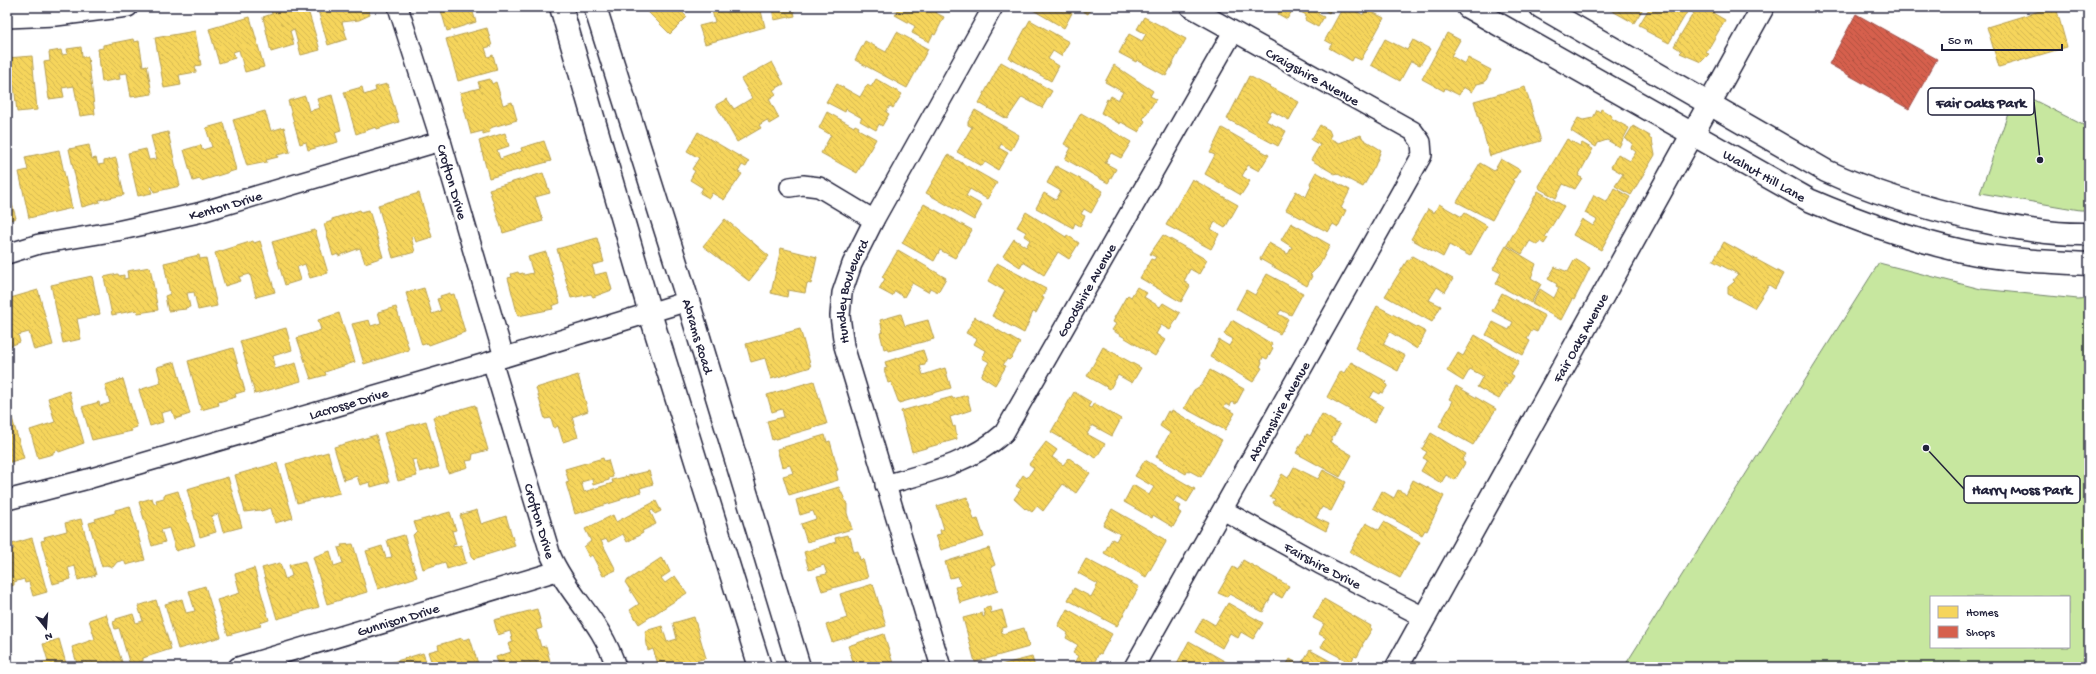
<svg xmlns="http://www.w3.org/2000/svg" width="2096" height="674" viewBox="0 0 2096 674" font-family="'Gochi Hand',sans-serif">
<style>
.green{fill:#c7e79f;stroke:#74846d;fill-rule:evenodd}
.homes{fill:url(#homes-back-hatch);stroke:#b69f52}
.shops{fill:url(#shops-back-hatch);stroke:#a04d48}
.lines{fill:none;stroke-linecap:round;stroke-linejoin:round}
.street-casing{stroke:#22223b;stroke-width:22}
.secondary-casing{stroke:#22223b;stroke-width:25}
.street{stroke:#fff;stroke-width:19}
.secondary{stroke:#fff;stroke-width:22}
.labels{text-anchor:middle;stroke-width:4;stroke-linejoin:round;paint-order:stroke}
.street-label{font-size:14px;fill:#22223b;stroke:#fff}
.leader{fill:none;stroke:#22223b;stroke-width:1.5}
.callout-dot{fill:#22223b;stroke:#fff;stroke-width:1.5}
.callout{fill:#fff;stroke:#22223b;stroke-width:1.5}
.callout-label{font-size:15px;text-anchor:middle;font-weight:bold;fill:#22223b}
</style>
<defs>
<pattern id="homes-back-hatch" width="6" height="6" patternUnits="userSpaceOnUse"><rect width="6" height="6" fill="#f6d55c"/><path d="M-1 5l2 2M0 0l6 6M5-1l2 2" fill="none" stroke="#d3b751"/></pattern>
<pattern id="shops-back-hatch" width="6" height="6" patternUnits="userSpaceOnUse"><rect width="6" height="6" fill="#d6604d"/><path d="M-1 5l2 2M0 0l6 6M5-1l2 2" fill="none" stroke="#ad4f41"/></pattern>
</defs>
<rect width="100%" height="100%" fill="#fff"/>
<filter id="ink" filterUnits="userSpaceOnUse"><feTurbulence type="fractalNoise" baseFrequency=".025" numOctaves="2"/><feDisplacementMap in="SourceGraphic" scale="8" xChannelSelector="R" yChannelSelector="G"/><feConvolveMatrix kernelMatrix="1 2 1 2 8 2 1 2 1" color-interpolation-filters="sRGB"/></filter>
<g filter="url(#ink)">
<!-- green -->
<g class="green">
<path d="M2016,91L2089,128V210H2080L1980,193Z"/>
<path d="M1879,263L1981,289L2078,299L2089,298V667H1624ZM1931,597H2069V647H1931Z"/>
</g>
<!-- homes -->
<g class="homes">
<path d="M278,7H307L320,50L301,55L294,29L290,31L294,45L271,52L263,17L272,14L271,9Z"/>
<path d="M317,7H368L370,15L359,20L342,22L347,39L328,45Z"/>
<path d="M440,7H475L472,9L476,22L447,31Z"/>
<path d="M643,7H685L681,11L687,17L670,34Z"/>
<path d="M711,7H760L765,27L705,44L699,26L715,22Z"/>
<path d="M772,7H793L795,16L774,20Z"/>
<path d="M890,7H939L936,13L944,17L935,35L933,34L929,42L912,33L915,26L895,15L898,11Z"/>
<path d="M1035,7H1071L1068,11L1072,13L1064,28L1033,10Z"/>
<path d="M1076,7H1091L1088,14Z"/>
<path d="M1281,7H1332L1329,13L1321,8L1318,14L1324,17L1318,27L1305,20L1306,15L1294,8L1287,19L1278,14Z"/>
<path d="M1343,7H1349L1363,15L1366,9L1384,18L1361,60L1354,57L1352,61L1329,48L1332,44L1325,40Z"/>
<path d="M1605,7H1644L1634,23Z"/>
<path d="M1650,7H1690L1669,43L1646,31L1647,29L1639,25Z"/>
<path d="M1697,7H1717L1713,13L1725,20L1706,53L1709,54L1701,62L1680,53L1682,51L1674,46Z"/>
<path d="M1928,7H1947L1934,10V9L1929,10Z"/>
<path d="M2053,7H2056L2067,47L1999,67L1987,27Z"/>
<path d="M250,17L264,67L245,72L239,50L233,52L235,58L219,63L209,29Z"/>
<path d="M1144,17L1186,39L1166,76L1137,60L1136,62L1119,53L1129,34L1142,41L1146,34L1137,29Z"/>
<path d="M1030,20L1069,42L1061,56L1053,51L1048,59L1059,66L1051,81L1009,58Z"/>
<path d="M487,28L492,46L485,48L488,57L493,55L497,70L458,81L446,39Z"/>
<path d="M195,31L201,65L195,66L196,72L179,75L181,85L164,88L155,38Z"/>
<path d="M897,32L928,49L907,88L855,60L865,41L886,52Z"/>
<path d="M1447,33L1460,40L1451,56L1465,64L1468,58L1491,70L1485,82L1477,84L1472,92L1463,87L1459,95L1445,88L1444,91L1422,79Z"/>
<path d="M133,39L134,42L139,41L143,66L147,65L152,94L131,97L127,73L119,74L120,79L102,82L98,49L103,48V45Z"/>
<path d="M1385,39L1407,50L1413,40L1430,49L1420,65L1411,61L1400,81L1371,65Z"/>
<path d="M81,47L82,57H88L95,114L80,116L74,86L62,88L64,97L49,99L44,62L50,61L49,52L61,50L62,55L68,54L67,49Z"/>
<path d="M32,56L37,110L17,112L14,85L7,86V58Z"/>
<path d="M772,62L784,84L773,90L776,94L769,99L779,118L769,124L767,120L759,125L761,128L737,142L716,105L727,99L734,109L752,98L741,79Z"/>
<path d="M1001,62L1052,91L1042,108L1022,97L1007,119L979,103Z"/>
<path d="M1114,65L1153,91L1150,96L1156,99L1143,119L1145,121L1139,132L1121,122L1120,124L1101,113L1107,99L1109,100L1111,96L1118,100L1123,92L1105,82Z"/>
<path d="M1249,76L1299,102L1289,120L1272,111L1266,121L1286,131L1278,146L1227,119Z"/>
<path d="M490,79L492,84L496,82L503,105L512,102L517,120L493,127L489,129L490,132L483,134V131L471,134L460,93L480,88L478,82Z"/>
<path d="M876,79L902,94L893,108L890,106L886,112L889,114L882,126L879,124L876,130L860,121L862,118L846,109L845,112L826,102L837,84L860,97L867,85L871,87Z"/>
<path d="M387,84L399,122L377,129L376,127L356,134L344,92L362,87L364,95L376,91L375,87Z"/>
<path d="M1525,87L1541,141L1490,156L1474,101Z"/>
<path d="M332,95L341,130L335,132L338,142L308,150L306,142L300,144L288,101L305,96L309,111L320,108L317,99Z"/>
<path d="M1601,109L1612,116L1611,118L1629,128L1619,147L1607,140L1598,143L1596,147L1571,131L1578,118L1583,120L1593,118L1597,110L1600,112Z"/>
<path d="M975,110L1019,135L1011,150L1001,144L999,148L1008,153L998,170L985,162L982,166L957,152L972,127L968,125V122Z"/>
<path d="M265,111L271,131L284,127L290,152L277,155L278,157L266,160L267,162L247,166L233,120Z"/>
<path d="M827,112L854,127L855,125L859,127L858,129L876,139L857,173L821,153L831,135L819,128Z"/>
<path d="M1081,113L1131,142L1121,158L1111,153L1105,163L1116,169L1108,183L1065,159L1071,148L1064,144Z"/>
<path d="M224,123L236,170L201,181L200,179L193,181L184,150L201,145L202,150L212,147L206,128Z"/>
<path d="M1320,125L1329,130L1331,135L1329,138L1339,143L1361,135L1363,139L1381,150L1375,166L1363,187L1336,173L1335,174L1311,160L1320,145L1311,140Z"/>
<path d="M1633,126L1650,136L1649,138L1652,140L1655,155L1631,195L1615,186L1623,174L1611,167L1618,154L1630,161L1636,152L1631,148L1633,143L1625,139Z"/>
<path d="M1222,128L1269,155L1259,171L1248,165L1242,176L1250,181L1241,195L1205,174L1215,155L1210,153Z"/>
<path d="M168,132L180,186L154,192L152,186L150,187L152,193L138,196L128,153L146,149L149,160L157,159L151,136Z"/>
<path d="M698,132L749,162L746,167L742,165L738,172L742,174L724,200L712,193L709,198L700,193L703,188L690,180L695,171L692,169L699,158L687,151Z"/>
<path d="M505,133L509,146L497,150L500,159L522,151L521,148L544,141L551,161L489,178L479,141Z"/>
<path d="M1567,139L1580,146L1582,143L1593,149L1578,176L1582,178L1575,189L1563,184L1556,198L1540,189L1539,186Z"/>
<path d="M89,145L92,159L96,158L98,165L104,164V161L116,158L124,195L99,200L100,202L82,207L69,149Z"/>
<path d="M59,150L72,208L29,218L19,172L28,170L25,157Z"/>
<path d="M948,155L997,183L987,199L970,189L966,196L982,205L974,220L926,193Z"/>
<path d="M1501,159L1520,170L1515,178H1514L1512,180L1514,181L1492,220L1457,202L1480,163L1494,171Z"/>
<path d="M1056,166L1103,191L1091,213L1084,209L1081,214L1085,216L1080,226L1075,223L1073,228L1036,208L1044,193L1056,200L1061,191L1047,183Z"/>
<path d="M1316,172L1350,190L1341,208L1346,210L1338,227L1333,224L1328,232L1286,210L1296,191L1306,197L1311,186L1310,183Z"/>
<path d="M543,173L550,193L535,197L543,221L503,233L489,189Z"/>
<path d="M1192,179L1238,205L1225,228L1215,222L1211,229L1219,234L1211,249L1166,225Z"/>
<path d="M7,187L16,218L7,221Z"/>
<path d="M1614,188L1630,197L1601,250L1573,235L1582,219L1593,226L1597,220L1585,213L1594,195L1607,202Z"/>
<path d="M1538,191L1564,206L1545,237L1548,238L1544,244L1540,241L1538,245L1530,241L1522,254L1507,245Z"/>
<path d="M419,193L432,237L416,242L414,236L411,237L415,252L393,258L378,205Z"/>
<path d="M924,204L972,230L955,258L940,250L934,261L902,243Z"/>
<path d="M1439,204L1462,217L1465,213L1487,226L1470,256L1449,245L1443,257L1411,239L1428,209L1434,213Z"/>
<path d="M360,210L361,212L369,210L383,257L365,263L360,248L338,256V254L333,256L324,224L332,221V219Z"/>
<path d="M1026,212L1066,237L1067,235L1079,243L1069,259L1058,252L1044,275L1023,262L1020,267L1003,256L1014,239L1026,247L1030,240L1024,236L1026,232L1017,227Z"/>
<path d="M725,219L769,256L749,281L703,246Z"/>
<path d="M1291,223L1330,245L1319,266L1310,275L1312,276L1307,286L1260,259L1269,243L1288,254L1292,247L1281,240Z"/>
<path d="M315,230L328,273L310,278L305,264L297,267L301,280L285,285L272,242Z"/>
<path d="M1163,235L1207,260L1199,274L1190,269L1184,281L1190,286L1181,302L1140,278L1151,259L1154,260L1156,257L1150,254Z"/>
<path d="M597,238L604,262L592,265L595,275L607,272L612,290L593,297L591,294L571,298L557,249Z"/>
<path d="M253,241L254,243L260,241L275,292L256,297L250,274L239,277L241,281L225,286L215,253Z"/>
<path d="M1724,242L1783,274L1775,289L1769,285L1754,308L1728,294V287L1733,283L1735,281L1733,280L1738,274L1713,261Z"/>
<path d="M1506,246L1536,264L1531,278L1541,284L1531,303L1496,284L1501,273L1493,269Z"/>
<path d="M781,248L817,257L811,284L807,283L805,293L788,290L787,297L771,293Z"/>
<path d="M898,250L946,278L938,292L930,288L928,292L912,283L904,297L895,291L892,296L879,289L885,279L882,277Z"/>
<path d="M546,252L560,303L552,306L553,309L518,316L508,278L512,277L511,274L518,272L519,274L523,273L524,275L533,273L528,257Z"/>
<path d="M199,255L200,259L206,258L217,306L198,310L194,292L187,293L190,307L185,308L186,309L168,311L165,296L170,294L164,263Z"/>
<path d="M1412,256L1453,279L1445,292L1437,287L1429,300L1441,306L1432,322L1385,296L1408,259L1410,260Z"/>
<path d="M1575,259L1590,268L1574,300L1572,299L1561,320L1532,304L1540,289L1554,298L1559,288L1556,286L1557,284L1548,279L1555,267L1568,272Z"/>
<path d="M997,263L1046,289L1042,297L1044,298L1036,313L1033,312L1024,333L992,316L1005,291L988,281Z"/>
<path d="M150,267L158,310L138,313L137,310L112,315L104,277L118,274L119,276L124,275V279L128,278L127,271Z"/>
<path d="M1267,274L1303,293L1291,315L1281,310L1278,314L1288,319L1280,334L1236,309L1246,290L1255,295Z"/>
<path d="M92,276L100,314L77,319L81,339L63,343L51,285Z"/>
<path d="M1137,287L1147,293L1144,297L1160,307L1163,303L1180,313L1170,330L1161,325L1156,334L1165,340L1155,356L1112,330L1116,324L1113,322L1115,318H1114L1126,297L1128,295L1131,297Z"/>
<path d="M424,288L432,314L441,311L437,299L441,298L440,296L450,293V295L454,294L465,332L429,345L428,343L422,345L406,293Z"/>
<path d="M38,290L53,345L34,350L29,332L18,335L20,342L8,347L7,299Z"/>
<path d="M1502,293L1545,316L1537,332L1532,330L1527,339L1530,341L1523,355L1486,335L1493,322L1509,330L1513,322L1492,311Z"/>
<path d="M1377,306L1426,332L1417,349L1390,332L1383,344L1405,356L1398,371L1355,348Z"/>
<path d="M396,307L409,350L364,364L352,324L369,320L371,326L381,323L378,312Z"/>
<path d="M339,313L355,362L325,372L326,375L311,379L297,338L321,330L318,320Z"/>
<path d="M901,314L905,326L928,320L934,339L888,351L887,348L884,349L880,333L883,332L880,320Z"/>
<path d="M975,317L1020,343L1012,357L1009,360L1007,359L1003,365L1006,366L995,385L981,376L989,362L982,358L986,351L974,344L977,339L966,333Z"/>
<path d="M1232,320L1272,344L1271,346L1273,348L1267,359L1263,357L1261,362H1262L1260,367L1262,368L1253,382L1210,357L1219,340L1229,346L1233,339L1224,334Z"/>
<path d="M286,328L292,350L273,356L274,361H273L275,369L296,363L301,381L255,394L240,341Z"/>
<path d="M800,329L811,367L771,379L765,358L751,362L746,344Z"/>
<path d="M1475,335L1519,361L1511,374L1514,376L1508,385L1504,383L1503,384L1507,386L1499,399L1477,387L1483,376L1470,369L1463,381L1447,371L1458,353L1463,356Z"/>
<path d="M1103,347L1141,368L1132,383L1118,375L1110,389L1087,376Z"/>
<path d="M233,348L245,391L235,394L236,397L218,402L219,405L201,410L188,361Z"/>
<path d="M923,350L927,362L925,363V365L920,366L923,375L945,368L951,388L899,403L891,382L888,383L884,369L887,368L885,362Z"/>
<path d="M175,362L190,414L175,419L172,410L161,413L163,422L150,426L139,390L161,383L157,367Z"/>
<path d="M1351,362L1387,382L1385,384L1388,385L1383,393L1381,392L1380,394L1374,391L1370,398L1383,406L1374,423L1327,397L1341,371L1344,373Z"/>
<path d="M1210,370L1244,389L1236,404L1232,402L1230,406L1226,404L1224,407L1235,413L1225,430L1184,408L1194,390L1202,385Z"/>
<path d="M578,375L588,411L572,417L578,437L563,442L558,426L554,428L551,418L545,419L536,388Z"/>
<path d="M123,379L137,427L131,429L132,431L92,440L82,407L99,402L100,406L110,403L105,385Z"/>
<path d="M814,381L827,424L772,440L767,421L784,417L782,409L772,412L767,395Z"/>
<path d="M1456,386L1496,409L1473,445L1439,426L1453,401L1449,399Z"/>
<path d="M69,391L84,443L59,452L58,450L53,452V454L38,458L30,430L55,422L48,398Z"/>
<path d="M1074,392L1091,402L1088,407L1091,408L1094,403L1121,419L1112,436L1092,425L1087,434L1105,444L1096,458L1051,432Z"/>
<path d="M967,395L971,410L950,417L953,427L955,426L957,439L912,452L901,411L952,397L953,399Z"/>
<path d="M475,405L488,450L473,454L472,460L466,461L468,467L448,473L433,417Z"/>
<path d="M1172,410L1222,440L1201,477L1188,470L1186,474L1156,457L1170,433L1160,426L1168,411L1171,413Z"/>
<path d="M1322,414L1340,425L1330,442L1352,455L1340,477L1296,453L1307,434L1310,436Z"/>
<path d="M11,415L24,458L7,463V416Z"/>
<path d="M426,421L439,467L420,472L416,459L412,460L417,476L398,481L384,433Z"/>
<path d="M1431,433L1466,454L1462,461L1465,463L1455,480L1446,475L1441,483L1421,471L1427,460L1423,458L1427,452L1422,449Z"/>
<path d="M376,435L389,482L371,487L370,482L360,485L357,476L344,480L334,447Z"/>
<path d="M825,435L827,442L830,441L838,470L836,471L838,480L789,495L783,476L793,473L790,465L782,467L777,449Z"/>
<path d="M1046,442L1057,450L1052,457L1063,465L1069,458L1090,473L1076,493L1063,484L1043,511L1037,506L1032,512L1026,508L1025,509L1014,499L1021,489L1016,486L1023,475L1027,478L1034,468L1029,464Z"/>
<path d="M328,452L340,493L297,503L286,464Z"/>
<path d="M603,458L604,461L608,460L613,477L609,478V480L593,485L592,479L581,482L584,492L613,483L612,480L649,471L653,484L640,488L641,492L621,498V500L575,514L566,483L569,482L565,469Z"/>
<path d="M1145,460L1195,489L1187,502L1177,496L1173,502L1181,506L1178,511L1181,513L1173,527L1153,515L1152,518L1124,502L1133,485L1149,495L1154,487L1135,476Z"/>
<path d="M277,463L293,518L275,523L271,508L261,511L260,510L245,512L235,475Z"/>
<path d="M1294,467L1318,479L1323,470L1346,482L1331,511L1322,507L1316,518L1329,524L1326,531L1273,503L1275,499L1270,497L1282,474L1288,478Z"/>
<path d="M228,477L242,527L223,532L218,514L211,516L216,532L200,537L187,489Z"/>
<path d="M1413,480L1444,496L1427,531L1425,530L1422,535L1373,508L1382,491L1394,498L1398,490L1406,494Z"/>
<path d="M839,487L847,504V513L852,529L807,542L801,524L816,519L813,511L800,515L796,500Z"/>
<path d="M178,491L195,545L176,551L169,528L161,530L165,542L152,546L139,502L152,498L154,504L157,503L156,500L164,498V495Z"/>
<path d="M967,497L974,520L978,519L984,537L941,550L936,535L941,534L940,530L944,529L937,506Z"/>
<path d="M656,501L661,511L655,514L653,510L650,511L656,524L642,531L643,533L627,542L623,534L608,542L607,539L601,541L616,570L603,576L592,555L589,557L584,547L591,541L585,529L613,515L616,522Z"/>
<path d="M130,506L145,560L126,565L124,560L117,562L113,567L106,565L102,567L89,523L96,521L95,519L115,513V510Z"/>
<path d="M1112,509L1165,539L1166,542L1146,577L1104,553L1112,539L1116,541L1120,534L1103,525Z"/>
<path d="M477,510L481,524L506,516L515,546L473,559L460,515Z"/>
<path d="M450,512L456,530L452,531L456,544L453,545V547L461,545L466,563L447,569L445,562L423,569L413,535L417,531L414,522Z"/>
<path d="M81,519L96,575L78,580L75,566L68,568L71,579L53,584L41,541L45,540L44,537L67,531L65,523Z"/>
<path d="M1384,522L1420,542L1400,578L1350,552L1366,523L1379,530Z"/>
<path d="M404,535L417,577L378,589L366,551L382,546L386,558L392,557L387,540Z"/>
<path d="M847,535L848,538L850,537L854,552L858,551L860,560L863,559L868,578L822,591L817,576L827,574L824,565L809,570L804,552L836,542L835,538Z"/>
<path d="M32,538L47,592L33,596L29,582L25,583L24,579L14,582V585L7,587V551L14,549L12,544Z"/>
<path d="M353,544L367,592L327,604L313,557L330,551L334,566L343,563L338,548L342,547L341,545Z"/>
<path d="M989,548L995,565L991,567L998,591L960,603L955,587L961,586L958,576L950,578L945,562Z"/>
<path d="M661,558L664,562L665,561L670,572L661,578L665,583L675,576L687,593L639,624L630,610L639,604L625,582Z"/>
<path d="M1086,559L1139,587L1117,626L1068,600L1074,588L1091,597L1098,584L1078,573Z"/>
<path d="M1243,560L1289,586L1282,598L1273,593L1263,612L1229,594L1227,597L1218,593L1233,567L1238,570Z"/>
<path d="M305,561L319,607L277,619L262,568L280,563L285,579L292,576L289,565Z"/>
<path d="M254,568L269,620L260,623L261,626L228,635L217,600L240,593L235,574Z"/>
<path d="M873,584L886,626L832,642L826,625L847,618L840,594Z"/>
<path d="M205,586L221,637L178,649L165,604L182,599L186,613L195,611L189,591Z"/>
<path d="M1324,599L1371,626L1370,628L1372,629L1362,645H1363L1357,657L1354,656L1351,663L1321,647L1326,638L1319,634L1324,624L1313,618Z"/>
<path d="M156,600L171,649L143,658V661L130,665L119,628L115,629L113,622L116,621V619L133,614L136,623L143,621L138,606Z"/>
<path d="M1228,603L1263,623L1253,639L1241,632L1238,638L1230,633L1222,648L1195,632L1203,618L1215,625Z"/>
<path d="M990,607L991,613L1002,610L1007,627L1001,628L1002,634L1024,628L1029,647L975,662L963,618L982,613L983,617L985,616L983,609Z"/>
<path d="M537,609L542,628L536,630L541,647L546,646L550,661L531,667H499L496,657L511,652L508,644L513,642L510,631L498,635L494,620Z"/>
<path d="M1067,609L1112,634L1101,654L1099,653L1092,667H1072L1078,656L1073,653L1078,645L1066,638L1068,633L1058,626Z"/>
<path d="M106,614L123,665L117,667H78L72,647L95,639L89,620Z"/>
<path d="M694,617L706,658L676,667H659L653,649L648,651L645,631L662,626L667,642L677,639L673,623Z"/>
<path d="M884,634L894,667H855L848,646Z"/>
<path d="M462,638L463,640L470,638L479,667H433L428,652L439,649L438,645Z"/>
<path d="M59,639L67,667H28L48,661L43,644Z"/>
<path d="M1189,641L1235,667H1175Z"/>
<path d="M1310,650L1341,667H1306L1301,664Z"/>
<path d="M7,653L11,667H7Z"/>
<path d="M423,653L428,667H384L383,665Z"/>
<path d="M1032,657L1035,667H992Z"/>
<path d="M1290,659L1304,667H1285Z"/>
</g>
<!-- shops -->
<path class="shops" d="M1856,14L1937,59L1909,109L1829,64Z"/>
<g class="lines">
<!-- street casing -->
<g class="street-casing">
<g id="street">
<path id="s1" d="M398,7L441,141L504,357"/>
<path d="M7,18L56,16L128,7"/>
<path d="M790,187L803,185L819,187L874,220"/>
<path id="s2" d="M7,254L39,244L117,231L198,213L441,141"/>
<path id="s3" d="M492,361L551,556C569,597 602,621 616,667"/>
<path id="s4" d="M885,485C927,473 971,463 1004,433L1233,32"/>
<path id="s5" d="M7,500L88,479L492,361L688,301"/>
<path id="s6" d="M1223,510L1320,564L1424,617"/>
<path id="s7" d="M238,667L557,571"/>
<path id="s8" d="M941,667L844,346L840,316L842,293L852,264L874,220L993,7"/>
<path id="s9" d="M1134,667L1422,155L1421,142L1413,131L1190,7"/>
</g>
</g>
<!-- secondary casing -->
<g class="secondary-casing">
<g id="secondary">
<path d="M561,7L650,313L760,667"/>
<path id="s10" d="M595,7L688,301L799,667"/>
<path id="s11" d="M1468,7L1809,200C1858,221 1909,239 1962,251C2003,260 2046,262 2089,264"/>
<path d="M1541,7L1826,171C1876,194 1924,208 1977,220C2014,228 2052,235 2089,234"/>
<path id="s12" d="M1397,667L1763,7"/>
</g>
</g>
<!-- street -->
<use href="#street" class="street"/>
<!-- secondary -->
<use href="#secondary" class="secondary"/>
</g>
</g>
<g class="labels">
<!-- street labels -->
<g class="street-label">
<text transform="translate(1313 76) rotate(29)" y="5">Craigshire Avenue</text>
<text dy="5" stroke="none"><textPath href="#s11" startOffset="341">Walnut Hill Lane</textPath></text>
<text dy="5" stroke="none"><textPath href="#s1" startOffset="183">Crofton Drive</textPath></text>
<text dy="5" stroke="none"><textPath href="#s2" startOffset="224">Kenton Drive</textPath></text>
<text dy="5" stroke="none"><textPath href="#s4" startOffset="296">Goodshire Avenue</textPath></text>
<text dy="5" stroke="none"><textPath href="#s8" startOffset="392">Hundley Boulevard</textPath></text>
<text dy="5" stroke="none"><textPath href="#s10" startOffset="345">Abrams Road</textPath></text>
<text dy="5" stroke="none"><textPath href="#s12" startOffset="377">Fair Oaks Avenue</textPath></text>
<text dy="5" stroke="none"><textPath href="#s5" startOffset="355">Lacrosse Drive</textPath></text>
<text dy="5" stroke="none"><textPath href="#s9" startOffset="294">Abramshire Avenue</textPath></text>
<text dy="5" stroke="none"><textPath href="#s3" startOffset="167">Crofton Drive</textPath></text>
<text dy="5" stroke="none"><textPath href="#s6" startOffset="114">Fairshire Drive</textPath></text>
<text dy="5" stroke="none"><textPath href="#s7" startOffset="167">Gunnison Drive</textPath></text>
</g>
</g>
<!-- callouts -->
<path class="leader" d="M2040 160L2034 102M1926 448L1964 489"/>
<g class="callout-dot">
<circle cx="2040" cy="160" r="4"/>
<circle cx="1926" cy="448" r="4"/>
</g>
<g class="callout">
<rect x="1928" y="88" width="106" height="27" rx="4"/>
<rect x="1964" y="476" width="116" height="27" rx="4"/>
</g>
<g class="callout-label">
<text x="1981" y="107">Fair Oaks Park</text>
<text x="2022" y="494">Harry Moss Park</text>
</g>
<!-- margin -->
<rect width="2096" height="674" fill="none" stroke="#fff" stroke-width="24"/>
<rect x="12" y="12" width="2072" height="650" fill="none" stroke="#22223b" stroke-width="1.5" filter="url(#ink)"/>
<!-- legend -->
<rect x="1930" y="596" width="140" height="52" fill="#ffffff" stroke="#a7a7b1"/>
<rect x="1938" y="606" width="20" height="12" fill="#f6d55c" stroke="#a7a7b1"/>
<text x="1966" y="616" font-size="12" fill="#22223b">Homes</text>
<rect x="1938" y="626" width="20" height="12" fill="#d6604d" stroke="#a7a7b1"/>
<text x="1966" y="636" font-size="12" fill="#22223b">Shops</text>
<!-- north arrow -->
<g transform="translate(46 628) rotate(163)" stroke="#ffffff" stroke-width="3" paint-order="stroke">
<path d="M0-3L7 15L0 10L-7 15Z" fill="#22223b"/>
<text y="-6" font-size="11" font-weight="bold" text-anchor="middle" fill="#22223b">N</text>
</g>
<!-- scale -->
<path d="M1942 44v6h120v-6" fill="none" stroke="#22223b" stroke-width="2"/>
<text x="1948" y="44" font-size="12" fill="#22223b" stroke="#ffffff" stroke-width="3" paint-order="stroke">50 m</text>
</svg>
